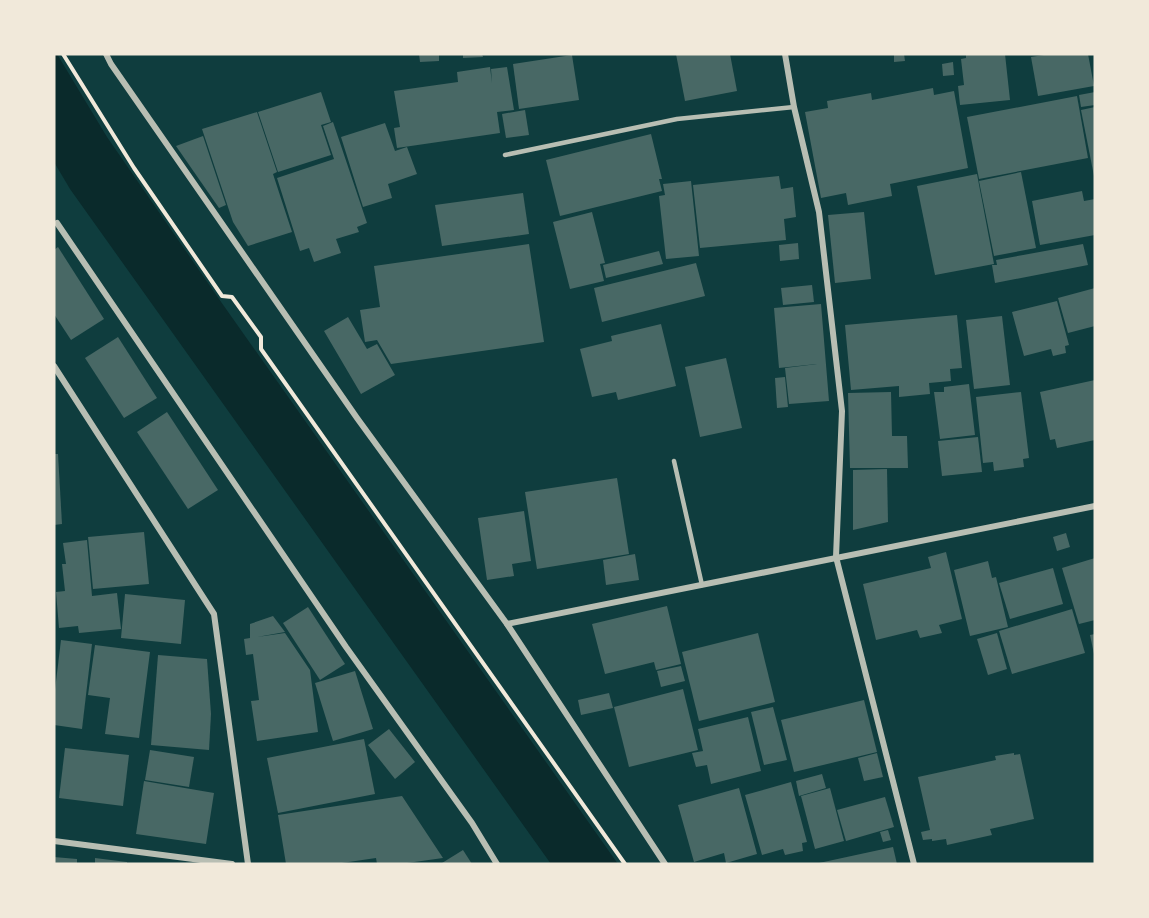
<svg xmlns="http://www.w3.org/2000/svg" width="1149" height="918" viewBox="0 0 1149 918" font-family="Roboto,sans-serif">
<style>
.water{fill:#0a2a2b}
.building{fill:#486865}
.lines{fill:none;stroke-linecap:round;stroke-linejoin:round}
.path{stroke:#f1e9da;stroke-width:4}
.service{stroke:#b8beb3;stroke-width:4.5}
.minor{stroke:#b8beb3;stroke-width:6}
</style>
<rect width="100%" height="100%" fill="#0f3d3e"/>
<!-- water -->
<path class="water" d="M54,54H57L107,137L219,299L618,864H551L70,189L54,162Z"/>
<!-- building -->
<g class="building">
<path d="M419,54H439V61L420,62Z"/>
<path d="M463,54H482L483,57L463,58Z"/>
<path d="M676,54H730L737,91L685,101Z"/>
<path d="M894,54H904L905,61L894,62Z"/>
<path d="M966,54H1005L1010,100L960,105L958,86L964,85L961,59L966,58Z"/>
<path d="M1050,54H1088L1094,86L1038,96L1031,57Z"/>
<path d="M572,55L579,100L519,109L513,64Z"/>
<path d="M953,62L954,75L943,76L942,64Z"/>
<path d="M490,67L492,83L491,69L507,67L514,110L497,112L500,133L397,148L394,128L400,127L394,91L458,82L457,72Z"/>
<path d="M933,88L934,95L954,91L968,168L890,184L892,196L848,205L846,193L821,198L805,112L828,108L827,101L871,93L872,100Z"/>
<path d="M321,92L331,122L321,125L331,155L278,172L258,112Z"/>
<path d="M1095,92V105L1081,107L1079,95Z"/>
<path d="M1077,96L1088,158L979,179L967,117Z"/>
<path d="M1095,107V176H1094L1081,110Z"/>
<path d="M525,110L529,135L506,138L502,114Z"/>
<path d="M257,112L277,172L273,174L292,232L248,246L233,222L202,129Z"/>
<path d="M333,122L367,223L357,227L359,232L336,239L341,253L314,262L309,248L300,251L277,178L334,159L323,126Z"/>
<path d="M385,123L395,151L407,147L417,174L388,184L392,198L363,207L341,137Z"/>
<path d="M651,134L662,179H659L662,191L560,216L546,160Z"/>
<path d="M203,136L226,205L219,208L176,146Z"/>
<path d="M1021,172L1036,248L994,256L979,181Z"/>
<path d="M977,174L994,264L935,275L917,186Z"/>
<path d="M779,176L781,189L793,187L796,217L784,219L786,240L700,248L693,185Z"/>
<path d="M691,181L699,256L666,259L659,196L665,195L663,184Z"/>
<path d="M1082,191L1084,201L1095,199V235L1040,245L1032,201Z"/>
<path d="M523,193L529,234L442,246L435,205Z"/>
<path d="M592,212L605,263L600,264L604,281L570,289L553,222Z"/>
<path d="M864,212L871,279L835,283L828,215Z"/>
<path d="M798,243L799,259L780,261L779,245Z"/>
<path d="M529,244L544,342L391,364L377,340L365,342L360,310L380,307L374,266Z"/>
<path d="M1083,244L1088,265L995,283L992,265H997L996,260Z"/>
<path d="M58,247L104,319L71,340L54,314V250Z"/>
<path d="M659,251L663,264L606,278L603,265Z"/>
<path d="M696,263L705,296L602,322L594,288Z"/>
<path d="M812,285L814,302L783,305L781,288Z"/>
<path d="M1095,288V326L1068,333L1058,298Z"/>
<path d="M1057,301L1069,345L1065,346L1066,353L1053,356L1051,349L1024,356L1012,312Z"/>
<path d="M821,304L829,401L789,404L785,368L817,364L779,368L774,308Z"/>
<path d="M957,315L962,368L950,369L951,381L929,383L930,394L899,397V386L851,390L845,325Z"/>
<path d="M1002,316L1010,385L974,389L966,320Z"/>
<path d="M348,317L367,349L377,344L395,375L361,394L324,331Z"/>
<path d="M661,324L676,386L618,400L616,392L592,397L580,349L612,341L611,336Z"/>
<path d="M118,337L157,398L124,418L85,358Z"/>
<path d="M726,358L742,428L700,437L685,367Z"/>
<path d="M785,377L788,407L777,408L775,378Z"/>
<path d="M1095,380V440L1057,448L1055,439L1050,440L1040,392Z"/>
<path d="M969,384L975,435L940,439L934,392H944V387Z"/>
<path d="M891,392L892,436H907L908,468H850L848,393Z"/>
<path d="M1021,392L1029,458L1023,459L1024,467L994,471L993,462L983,463L976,397Z"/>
<path d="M167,412L218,490L188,509L137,432Z"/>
<path d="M978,437L982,472L942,476L938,441Z"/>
<path d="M54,454H58L62,524L54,525Z"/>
<path d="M887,469L888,522L853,530V470Z"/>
<path d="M617,478L629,554L537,569L525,492Z"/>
<path d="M524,511L531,561L512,564L514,576L487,580L478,518Z"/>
<path d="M144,532L149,584L93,589L88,537Z"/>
<path d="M1066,533L1070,547L1057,551L1053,537Z"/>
<path d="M87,540L92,596L117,593L121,629L79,633L78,626L59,628L56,592L65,591L62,564H66L63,543Z"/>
<path d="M946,552L962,619L939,625L942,633L920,638L917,630L876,640L863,584L931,568L928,557Z"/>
<path d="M635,554L639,580L606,585L603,560Z"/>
<path d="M1095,558V620L1079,624L1062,568Z"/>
<path d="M988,561L992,578L996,577L1008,627L970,636L954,570Z"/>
<path d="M1053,568L1063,604L1010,619L999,583Z"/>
<path d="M125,594L185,600L181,644L121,638Z"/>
<path d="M667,606L681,664L656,670L654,662L605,674L592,624Z"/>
<path d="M308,607L345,664L320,680L283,623Z"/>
<path d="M1072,609L1085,653L1012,674L999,631Z"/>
<path d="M273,616L285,632L257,637L285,633L310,670L318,732L257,741L251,701L259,700L253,654L246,655L244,639L250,638V624Z"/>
<path d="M758,633L775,702L699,721L682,652Z"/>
<path d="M997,633L1007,669L988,675L977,639Z"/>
<path d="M1095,634V653L1094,654L1090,635Z"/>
<path d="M61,640L92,644L82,729L54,725V698Z"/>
<path d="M95,645L150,652L139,738L105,734L110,698L88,695Z"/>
<path d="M158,655L207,659L211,714L209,750L151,745Z"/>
<path d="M681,666L685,681L661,687L657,671Z"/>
<path d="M355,671L373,729L333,741L315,683Z"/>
<path d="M683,689L698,750L629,767L614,707Z"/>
<path d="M609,693L613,708L581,715L578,700Z"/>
<path d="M864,700L877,752L794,772L781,720Z"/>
<path d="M773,707L787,760L764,765L751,712Z"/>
<path d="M748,717L761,771L711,784L707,765L696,767L692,753L703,751L698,729Z"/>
<path d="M389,729L415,762L395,779L368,745Z"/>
<path d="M364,739L375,794L278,813L267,758Z"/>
<path d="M65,748L129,755L123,806L59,798Z"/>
<path d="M150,750L194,757L189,787L145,780Z"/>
<path d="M877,753L883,777L864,781L858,758Z"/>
<path d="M1014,753V755L1020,754L1034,819L990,829L992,835L947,845L946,839L932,841V839L923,840L921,832L930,830L918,777L996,760L995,756Z"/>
<path d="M822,774L826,788L799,796L796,781Z"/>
<path d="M144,781L214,793L206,844L136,834Z"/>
<path d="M791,782L807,842L802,843L803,851L785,855L783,849L762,855L745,795Z"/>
<path d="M739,788L757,854L726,863L724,853L694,862L678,805Z"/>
<path d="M830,788L844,841L815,849L801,796Z"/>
<path d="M402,796L443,858L400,864H377L376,858L335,864H286L278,815Z"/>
<path d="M885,797L894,827L846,841L837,810Z"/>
<path d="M888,830L891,840L883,842L880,832Z"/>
<path d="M893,847L897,864H819V863Z"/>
<path d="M463,850L472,864H443L442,863Z"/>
<path d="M54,857L77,859V864H54Z"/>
<path d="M95,858L127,862V864H95Z"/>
</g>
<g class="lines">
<!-- path -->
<path class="path" d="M63,54L134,168L222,296L232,297L261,337V349L625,864"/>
<!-- service -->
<g class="service">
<path d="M505,155L677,119L794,107"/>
<path d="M674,461L702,585"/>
</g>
<!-- minor -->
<g class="minor">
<path d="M106,54L111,64L357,418L507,624L665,864"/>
<path d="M785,54L794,107L819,212L842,411L836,557L914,864"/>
<path d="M57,223L346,647L472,823L497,864"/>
<path d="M54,366L214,614L248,864"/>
<path d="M507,624L1095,506"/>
<path d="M54,841L232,864"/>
</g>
</g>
<!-- border -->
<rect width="1149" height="918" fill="none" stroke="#f1e9da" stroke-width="111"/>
</svg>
